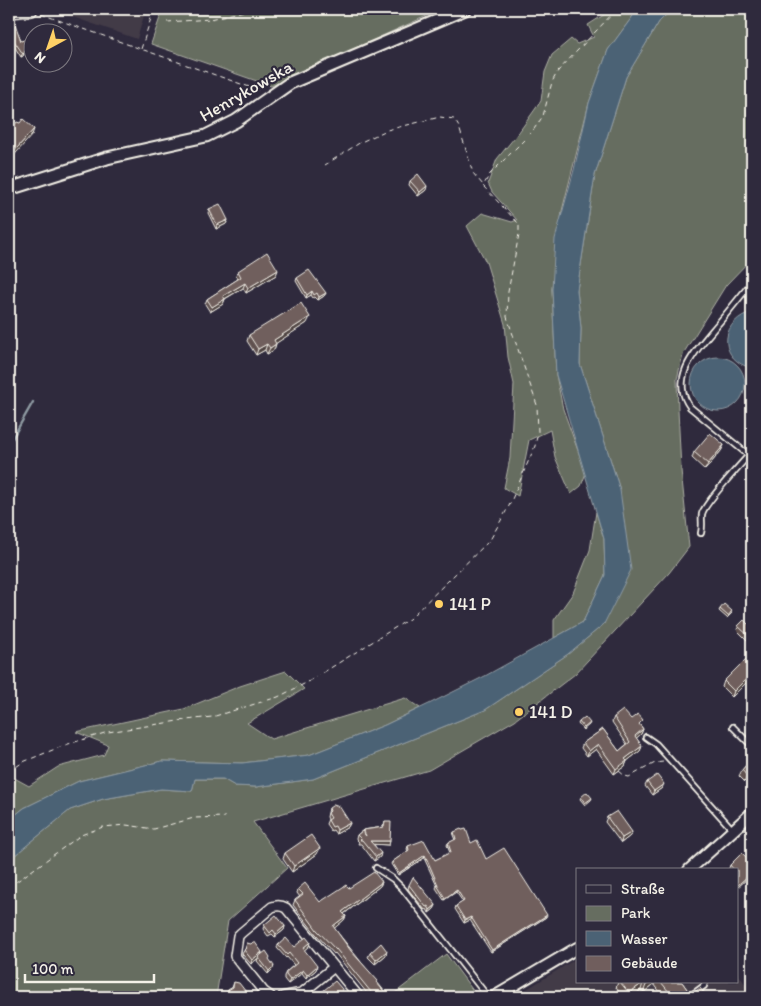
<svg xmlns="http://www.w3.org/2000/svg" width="761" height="1006" viewBox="0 0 761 1006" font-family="Itim,sans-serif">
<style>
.built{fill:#423a47}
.green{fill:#666d60;stroke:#adafa4}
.water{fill:#4b6275;stroke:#8f9ba3}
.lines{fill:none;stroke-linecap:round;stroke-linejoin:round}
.stream{stroke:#8f9ba3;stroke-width:2.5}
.service-casing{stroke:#f4f1e8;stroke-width:8}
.minor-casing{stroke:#f4f1e8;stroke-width:12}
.tertiary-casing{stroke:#f4f1e8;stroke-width:14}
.secondary-casing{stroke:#f4f1e8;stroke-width:15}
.path{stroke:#f4f1e8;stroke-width:1;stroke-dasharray:5 4;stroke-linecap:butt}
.service{stroke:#2f2a3d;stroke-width:4.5}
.minor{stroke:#2f2a3d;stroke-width:9}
.tertiary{stroke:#2f2a3d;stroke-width:10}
.secondary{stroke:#2f2a3d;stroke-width:11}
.wall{fill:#605150;stroke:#f4f1e8}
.shaded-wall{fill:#4e4241;stroke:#f4f1e8}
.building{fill:#705e5d;stroke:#f4f1e8}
.poi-dot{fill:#ffd166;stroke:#2f2a3d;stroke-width:2}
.labels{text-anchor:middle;stroke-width:4.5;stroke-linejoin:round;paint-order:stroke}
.street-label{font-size:18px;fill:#f4f1e8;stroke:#2f2a3d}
.poi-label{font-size:18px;fill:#f4f1e8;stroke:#2f2a3d;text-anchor:start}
</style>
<rect width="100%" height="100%" fill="#2f2a3d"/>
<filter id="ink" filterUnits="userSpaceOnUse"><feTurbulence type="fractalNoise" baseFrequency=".02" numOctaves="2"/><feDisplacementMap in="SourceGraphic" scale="10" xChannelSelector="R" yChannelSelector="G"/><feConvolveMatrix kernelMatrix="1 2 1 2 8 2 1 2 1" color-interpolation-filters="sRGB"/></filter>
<g filter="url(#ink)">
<!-- built -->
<g class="built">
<path d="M59,9H146L137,39L58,12Z"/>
<path d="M577,958V982H737V972L752,994L747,997H514Z"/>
</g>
<!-- green -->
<g class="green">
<path d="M163,9H442L271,86L151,44Z"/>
<path d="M613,9H638L608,50L589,103L562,211L552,289L556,375L563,409L586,473L581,486L571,494L555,457L550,430L529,440L518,496L504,488L510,458L514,384L508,357L505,324L486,262L467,226L482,213L512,222L517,220L492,192L488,183L497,159L519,132L541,101L545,72L552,55L571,39L577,44L594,37L588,25Z"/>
<path d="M672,9H752V258L726,285L683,354L677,379L678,410L681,470L689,547L669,573L575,674L515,720L429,770L253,822L287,868L228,921L216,997H9V860L70,810L103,799L161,789L192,791L195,779H223L235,786L256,787L313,779L485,710L568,654L604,624L620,490L580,364L581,328L577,290L595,175L626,77L659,22Z"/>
<path d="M596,512L604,539L605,575L583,622L554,638V620L573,593L590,550Z"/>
<path d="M286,671L304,689L247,723L271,739L405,698L420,708L385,725L309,755L242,763L162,761L79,781L24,808L9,820V775L29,786L58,767L104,755L108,745L76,732L184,709L240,686Z"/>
<path d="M446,954L477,996L475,997H398L395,993Z"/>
</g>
<!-- water -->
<g class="water">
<path d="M638,9H672L659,22L626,77L595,175L577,290L581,328L580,364L620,490L631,570L604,624L568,654L485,710L313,779L256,787L235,786L223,779H195L192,791L161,789L103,799L70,810L9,860V820L24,808L79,781L162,761L242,763L309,755L385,725L429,704L485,676L583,622L605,575L604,539L556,375L552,289L555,239L574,170L589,103L608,50Z"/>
<path d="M748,313H752V368C720,361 718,325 748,313Z"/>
<circle cx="718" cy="384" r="27"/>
</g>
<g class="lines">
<!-- stream -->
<path class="stream" d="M9,444L33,402"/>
<!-- service casing -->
<g class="service-casing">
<g id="service">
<path d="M752,282C740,297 729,311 717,325C699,347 668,377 690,407L752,458"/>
<path d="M745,292L752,298"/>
<path d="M701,533C703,525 701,520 702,514C704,504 740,465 749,455"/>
<path d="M733,727L752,746"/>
<path d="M646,737L656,744L733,830"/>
<path d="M376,868L393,879L403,889L488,997"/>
<path d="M689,997L704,986L705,982"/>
</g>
</g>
<!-- minor casing -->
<g class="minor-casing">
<g id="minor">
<path d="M9,13L32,11"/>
<path d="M271,997L264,992L235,956L238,936L241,933L272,907C277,905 281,905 286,908L359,997"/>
<path d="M282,997L302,993L334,967"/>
</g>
</g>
<!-- tertiary casing -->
<g class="tertiary-casing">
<g id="tertiary">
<path d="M689,870L752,813"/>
<path d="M494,997L577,948"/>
</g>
</g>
<!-- secondary casing -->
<g class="secondary-casing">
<path id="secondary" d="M9,189L107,158L206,136L236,121L290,83L465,9"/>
</g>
<!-- path -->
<g class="path">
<path d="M41,14L261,91"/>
<path d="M167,22L211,19L252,9"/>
<path d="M141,49L154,9"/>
<path d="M325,165L361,142L387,130L440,117L454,119L459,127L473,173L483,185"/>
<path d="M619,771L625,776L629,777L655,763L663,762"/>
<path d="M9,772L23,762L65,745L108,732L178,721L212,717L278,697L308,682L409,619L490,540L509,506L535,446L538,432L537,405L507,317L508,292L519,234V224L483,186L490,174L532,132L543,116L552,82L558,71L617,9"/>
<path d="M9,887L81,835L103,827L126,825L154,829L194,818L225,817"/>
</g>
<!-- service -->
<use href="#service" class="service"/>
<!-- minor -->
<use href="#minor" class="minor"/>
<!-- tertiary -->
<use href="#tertiary" class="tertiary"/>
<!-- secondary -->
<use href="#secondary" class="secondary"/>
</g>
<!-- wall -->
<g class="wall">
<path d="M9,23L21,41L29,47L27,51L25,53L23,56L21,57L9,38Z"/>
<path d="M410,181L426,190L418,196L409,185Z"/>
<path d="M209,209L228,220L226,224L216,229L208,213Z"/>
<path d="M238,271L276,275L246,293L243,288L225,299L223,304L210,312L205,304L207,299L238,279L236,276Z"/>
<path d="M297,278L326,293L324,296L318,300L315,297L313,298L311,295L306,298L296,281Z"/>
<path d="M307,323L276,343L274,350L267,354L265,350L256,355L247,341L249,335Z"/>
<path d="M724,445L721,451L705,470L692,458L694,452Z"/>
<path d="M720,609L732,613L727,618L719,611Z"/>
<path d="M738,626L752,628V643L751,644L737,630Z"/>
<path d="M752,653L732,697L722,687L724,681Z"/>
<path d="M614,717L631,719L641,726L643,729L641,734L636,738L642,746L640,751L627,761L625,766L614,774L596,749L587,756L581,748L583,743L603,729L619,751L627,744L612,722Z"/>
<path d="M579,722L590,723L589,725L583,730L578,724Z"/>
<path d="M752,758V779L750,777L745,782L739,776L742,770Z"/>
<path d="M647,782L662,788L652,795L645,786Z"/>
<path d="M581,797L592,798L591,800L585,805L580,799Z"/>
<path d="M329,808L350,823L348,827L336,834L333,830L331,831L326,824L328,819L327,817Z"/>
<path d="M607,817L632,832L630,836L621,843L605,822Z"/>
<path d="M385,822L389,845L374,844L380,857L374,861L361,844H358L359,842L356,839L357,835L362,831L363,830L383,827Z"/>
<path d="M454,832L471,843L486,859L546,917L491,952L470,920L464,923L455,909L456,906L463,902L456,892L444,900L436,888L437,886L424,858L398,875L391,864L392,862L408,851L407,849L408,846L435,860L450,853L447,845L448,843L455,840L453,835Z"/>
<path d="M285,853L317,854L292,872L283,859Z"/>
<path d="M752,863L751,866L752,868V874L737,888V870H730L729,868L730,865Z"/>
<path d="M382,882L380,886L344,914L346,916L344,920L334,928L389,997H370L335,953L334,954L316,934L293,905L295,900L300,897L297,893L298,889L320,902L349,888Z"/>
<path d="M409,885L436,905L434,909L429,913L427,909L425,910L408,889Z"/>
<path d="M264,925L285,926L284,930L275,937L272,934L268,936L263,929Z"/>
<path d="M247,943L262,952L261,955L269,960L273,969L268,974L257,961L258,958L251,964L242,954L245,949Z"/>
<path d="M278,945L294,947L309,946L304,950L316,970L306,978L302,973L288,984L284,979V976L286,972L294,965L287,957L286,958L277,948Z"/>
<path d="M370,953L386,955L375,964L368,957Z"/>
<path d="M234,982L245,995L244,996L245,997H230L227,994L228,990L232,988Z"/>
<path d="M618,982H682L689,992L692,994L704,993L703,997H664L654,984L643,993L641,990L631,997H624L616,988Z"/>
</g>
<!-- shaded-wall -->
<g class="shaded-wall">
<path d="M29,47L27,51L23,54L25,53L23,56L21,57L24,50Z"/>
<path d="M34,129L32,135L9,161V157Z"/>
<path d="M427,186L426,190L418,196L420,192Z"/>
<path d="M228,220L226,224L216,229L217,225Z"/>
<path d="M278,270L276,275L246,293L248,288Z"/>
<path d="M245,283L243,288L221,301L223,296Z"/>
<path d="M312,291L311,295L306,298L307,295Z"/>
<path d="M326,293L324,296L318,300L319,297Z"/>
<path d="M225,299L223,304L210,312L212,307Z"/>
<path d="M310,317L307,323L272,346L274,340Z"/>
<path d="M267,344L265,350L256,355L258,349Z"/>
<path d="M276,344L274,350L267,354L270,348Z"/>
<path d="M724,445L721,451L705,470L708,464Z"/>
<path d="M752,673V677L732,697L734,691Z"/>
<path d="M643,729L641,734L633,741L635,736Z"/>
<path d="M598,744L596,749L587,756L589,751Z"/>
<path d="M642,746L640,751L627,761L625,766L614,774L616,769L625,759Z"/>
<path d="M752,771L750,777L745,782L747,776Z"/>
<path d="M664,784L662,788L652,795L654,791Z"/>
<path d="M350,823L348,827L336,834L337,830Z"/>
<path d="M632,832L630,836L621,843L622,838Z"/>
<path d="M370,841H390L389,845L369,844Z"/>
<path d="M320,848L317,854L292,872L294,866Z"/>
<path d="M381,853L380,857L374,861L376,857Z"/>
<path d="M425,855L424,858L398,875L399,873Z"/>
<path d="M752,872V874L737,888V886Z"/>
<path d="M382,882L380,886L341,916L342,912Z"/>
<path d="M457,890L456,892L444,900L445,898Z"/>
<path d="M436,905L434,909L429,913L430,910Z"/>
<path d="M547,915L546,917L491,952L492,950Z"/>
<path d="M346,916L344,920L331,931L333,926Z"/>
<path d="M471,917L470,920L464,923L465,920Z"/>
<path d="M285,926L284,930L275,937L276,934Z"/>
<path d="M310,942L309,946L302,952L303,948Z"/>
<path d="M387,951L386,955L375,964L376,960Z"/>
<path d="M262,952L261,956L251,964L252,960Z"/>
<path d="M274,966L273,969L268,974L269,971Z"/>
<path d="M317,966L316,970L306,978L307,975Z"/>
<path d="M303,970L302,973L288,984L290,980Z"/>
<path d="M650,982H655L654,984L643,993L646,985Z"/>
<path d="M643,983L641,990L631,997H627L629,993Z"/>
<path d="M337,994H341L340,997H333Z"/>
</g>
<!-- building -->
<g class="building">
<path d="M14,21L21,41L24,40L29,47L24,50L25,53L23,54L10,35H9V23Z"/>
<path d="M23,119L34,129L9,157V131L17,122L20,123Z"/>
<path d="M418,174L427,186L420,192L410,181Z"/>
<path d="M220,204L228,220L217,225L209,209Z"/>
<path d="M267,252L278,270L248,288L245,283L223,296L225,299L212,307L207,299L241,277L238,271Z"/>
<path d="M309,270L326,293L319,297L317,293L314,295L312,291L307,295L297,278Z"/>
<path d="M301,303L310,317L274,340L276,344L270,348L267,344L258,349L249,335Z"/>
<path d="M710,433L724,445L708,464L694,452Z"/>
<path d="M724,604L732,611L728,616L720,609Z"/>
<path d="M744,620L752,628V639L738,626Z"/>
<path d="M752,653V673L734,691L724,681Z"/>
<path d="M623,710L631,719L638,714L643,720L639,724L643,729L635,736L642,746L625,759L627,761L616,769L598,744L589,751L583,743L603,729L619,751L630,742L614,717Z"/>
<path d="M585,717L590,723L584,728L579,722Z"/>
<path d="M752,758V771L747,776L742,770Z"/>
<path d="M657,775L664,784L654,791L647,782Z"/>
<path d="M587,792L592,798L585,803L581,797Z"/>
<path d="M335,804L337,807L339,806L350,823L337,830L335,826L332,827L328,820L331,818L328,813L330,811L329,808Z"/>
<path d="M617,811L632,832L622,838L607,817Z"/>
<path d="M385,822H391L390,841H370L381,853L376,857L362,840H360L361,839L357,835L362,831L366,836L363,830L384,827Z"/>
<path d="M461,829L462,830L466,829L471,843L477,840L486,859L504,848L547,915L492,950L471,917L465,920L456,906L464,901L457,890L445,898L437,885H438L425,855L399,873L392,862L409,850L408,846L424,840L435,860L451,852L448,843L456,839L454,832Z"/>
<path d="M311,835L320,848L294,866L285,853Z"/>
<path d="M742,853L752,863L750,865L752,868V872L737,886V870H734L730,865Z"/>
<path d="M374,872L382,882L342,912L346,916L333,926L351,951L378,981L376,982L389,997H375L336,949V950L317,930L295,900L303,894L298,889L305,883L320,902L346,885L349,888Z"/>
<path d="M413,877L436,905L430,910L428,906L426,907L409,885Z"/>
<path d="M276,915L285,926L276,934L273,930L270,933L264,925Z"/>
<path d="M306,937L310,942L303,948L317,966L307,975L303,970L290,980L286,975V972L297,963L289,953L287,955L278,945L286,938L294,947Z"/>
<path d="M254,941L262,952L252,960L244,950L246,948L247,943L251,944Z"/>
<path d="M381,943L387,951L376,960L370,953Z"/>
<path d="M266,951L270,957L269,959L274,966L269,971L258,957Z"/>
<path d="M335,981L342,989L341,994H337L333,997L332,996L330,997H312L316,994L318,995Z"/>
<path d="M234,982L239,983L246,992L243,994L245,997H234L228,990L233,987Z"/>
<path d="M620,982H650L646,985L643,983L629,993Z"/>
<path d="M661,982H682L689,992L692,994L700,988L704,993L700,997H682L680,995L676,997H673Z"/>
</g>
</g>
<!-- markers -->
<g class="poi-dot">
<circle cx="439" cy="604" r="5"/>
<circle cx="519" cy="712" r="5"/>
</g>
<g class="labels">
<!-- street labels -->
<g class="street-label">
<text transform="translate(246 91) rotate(-30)" y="6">Henrykowska</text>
</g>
<!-- poi labels -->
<g class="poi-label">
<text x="449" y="610">141 P</text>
<text x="529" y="718">141 D</text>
</g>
</g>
<!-- margin -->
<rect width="761" height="1006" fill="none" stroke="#2f2a3d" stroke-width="30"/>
<rect x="15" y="15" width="731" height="976" fill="none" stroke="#f4f1e8" stroke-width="2" filter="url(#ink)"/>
<!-- legend -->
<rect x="576" y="868" width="162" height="115" fill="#2f2a3d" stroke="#7e7a81"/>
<rect x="586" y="885" width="25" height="8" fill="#2f2a3d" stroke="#7e7a81"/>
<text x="621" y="894" font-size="15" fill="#f4f1e8">Straße</text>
<rect x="586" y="906" width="25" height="15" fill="#666d60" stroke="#7e7a81"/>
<text x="621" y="918" font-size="15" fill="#f4f1e8">Park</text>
<rect x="586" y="931" width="25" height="15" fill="#4b6275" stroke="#7e7a81"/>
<text x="621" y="944" font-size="15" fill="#f4f1e8">Wasser</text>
<rect x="586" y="956" width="25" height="15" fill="#705e5d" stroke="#7e7a81"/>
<text x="621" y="968" font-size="15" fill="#f4f1e8">Gebäude</text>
<!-- north arrow -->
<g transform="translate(48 48) rotate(220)"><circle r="24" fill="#2f2a3d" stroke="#7e7a81"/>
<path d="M0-4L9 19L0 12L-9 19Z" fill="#ffd166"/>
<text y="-8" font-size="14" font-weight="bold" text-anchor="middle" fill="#f4f1e8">N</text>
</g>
<!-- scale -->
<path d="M25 974v8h129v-8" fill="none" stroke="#f4f1e8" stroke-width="2.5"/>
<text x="32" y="974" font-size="15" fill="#f4f1e8" stroke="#2f2a3d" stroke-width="4" paint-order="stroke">100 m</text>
</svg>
